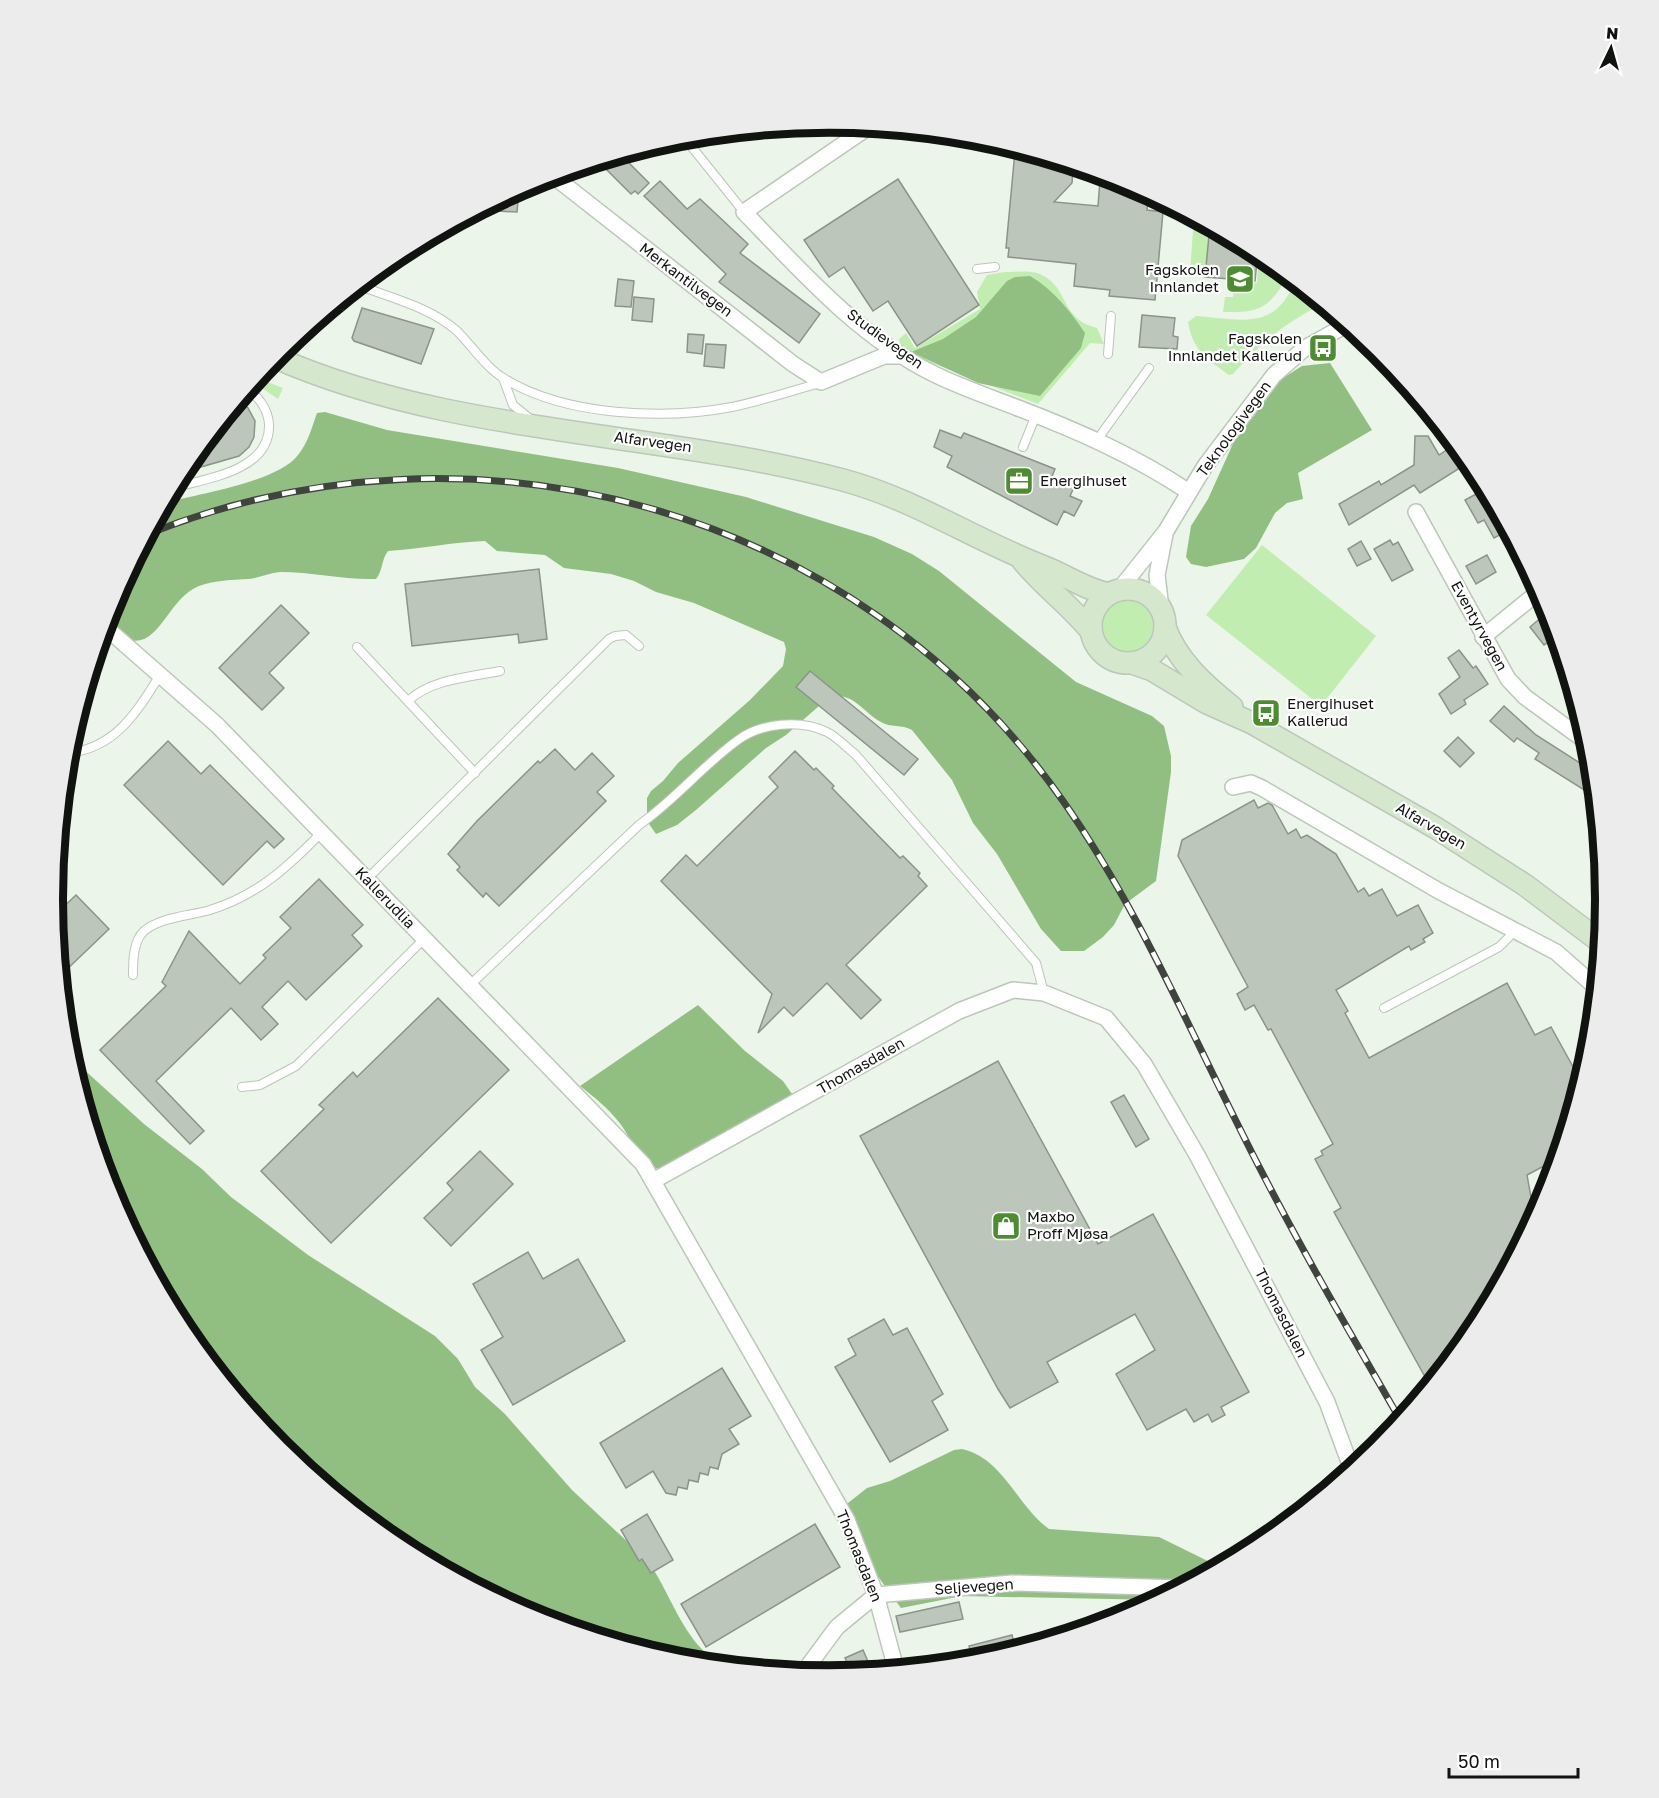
<svg xmlns="http://www.w3.org/2000/svg" width="1659" height="1798" viewBox="0 0 1659 1798" font-family="'Golos Text',sans-serif">
<style>
.green{fill:#c1edb1}
.forest{fill:#91bf81}
.building{fill:#bdc6ba;stroke:#8b9488;stroke-width:1.5}
.lines{fill:none;stroke-linecap:round;stroke-linejoin:round}
.service-casing{stroke:#bdc6ba;stroke-width:10}
.minor-casing{stroke:#bdc6ba;stroke-width:18}
.secondary-casing{stroke:#bdc6ba;stroke-width:24}
.service{stroke:#fff;stroke-width:8}
.minor{stroke:#fff;stroke-width:15}
.secondary{stroke:#d5e8ce;stroke-width:21}
.rail-casing{stroke:#40443e;stroke-width:7}
.rail{stroke:#fff;stroke-width:4.5;stroke-dasharray:14;stroke-linecap:butt}
.labels{text-anchor:middle;stroke-width:4.5;stroke-linejoin:round;paint-order:stroke}
.poi-label{font-size:15px;fill:#10130f;stroke:#fff;text-anchor:start}
.street-label{font-size:15px;fill:#10130f;stroke:#fff}
.rim{fill:none;stroke:#10130f;stroke-width:8}
</style>
<rect width="100%" height="100%" fill="#ecf5e9"/>
<!-- green -->
<g class="green">
<path d="M1194,217L1211,226L1206,278L1192,275L1190,272Z"/>
<path d="M1259,252L1288,276C1269,308 1260,313 1223,312L1225,297H1233L1234,281L1257,283Z"/>
<path d="M1005,272C1016,272 1033,270 1042,275C1069,288 1060,319 1097,328L1104,344L1090,343L1038,404L901,351L899,339L906,333L915,348L980,309L977,292L987,275Z"/>
<path d="M1295,281L1323,304C1284,323 1261,343 1233,374L1229,375C1206,358 1193,351 1188,322L1196,316C1239,319 1275,332 1295,281Z"/>
<path d="M257,378L283,388L278,399L253,382Z"/>
<path d="M1262,545L1376,636L1321,706L1206,615Z"/>
<circle cx="1127" cy="625" r="27"/>
</g>
<!-- forest -->
<g class="forest">
<path d="M1030,276C1054,290 1070,311 1085,333L1081,348L1040,396L978,383L911,352L943,339L976,317L1007,281L1015,277Z"/>
<path d="M1330,363L1372,430L1298,473L1303,499L1287,503L1275,513L1256,548L1244,559L1206,567L1191,564L1186,557L1191,526L1208,499L1241,426L1269,387L1302,366Z"/>
<path d="M325,412L387,430L618,468L746,497L874,537L912,554L939,571L1076,682L1152,716L1164,726L1171,756V772L1156,881L1125,904L1114,925L1103,937L1084,951H1061L1041,929L997,854L973,823L952,780L912,730C902,724 890,728 881,722C862,712 853,690 828,698L786,735L766,748L696,810L677,825L656,834L647,821V798L651,791L663,781L678,763L750,700L783,666L786,649L784,642L694,603L656,592L634,581L611,574L564,568L545,555L497,551L485,541C452,542 421,549 388,551C381,560 383,571 376,579C344,580 312,572 280,572C269,573 259,578 249,579C231,580 216,580 199,586C161,601 156,673 105,624L112,601L164,503C198,494 278,482 298,455C308,443 312,427 317,413Z"/>
<path d="M698,1005L745,1051L783,1081L792,1094L793,1102L668,1172C636,1165 636,1143 618,1121C607,1107 594,1097 580,1086Z"/>
<path d="M69,1056L144,1124L202,1169L231,1197L308,1255L435,1336L458,1359L475,1387L505,1414L572,1490L647,1560C672,1593 685,1651 728,1666L678,1661L532,1617L398,1545L280,1448L183,1330L112,1196Z"/>
<path d="M962,1449C1003,1458 1017,1506 1049,1529L1159,1537L1220,1567L1158,1600L962,1596L901,1608C879,1578 850,1542 848,1503L867,1488L890,1481L954,1450Z"/>
</g>
<!-- building -->
<g class="building">
<path d="M1015,151L1031,152L1070,164L1073,171L1072,183L1054,202L1098,206L1100,180L1129,182L1149,193L1147,210L1163,212L1155,300L1109,296L1110,290L1074,286L1076,264L1008,257L1009,248H1006Z"/>
<path d="M620,154L649,183L638,194L635,191L631,194L598,161Z"/>
<path d="M898,179L979,305L917,346L888,301L873,311L844,267L829,277L804,240Z"/>
<path d="M660,181L687,209L700,199L748,244L740,253L820,314L799,343L719,282L726,274L644,196Z"/>
<path d="M519,188L517,212L497,211L498,199Z"/>
<path d="M1210,225L1258,251L1255,281L1205,277Z"/>
<path d="M618,279L634,281L631,307L615,306Z"/>
<path d="M634,297L654,299L652,322L632,320Z"/>
<path d="M362,308L434,329L421,364L354,341L352,338Z"/>
<path d="M1142,315L1175,318L1173,336L1178,337L1177,349L1139,347Z"/>
<path d="M688,334L704,335L702,354L687,352Z"/>
<path d="M706,344L726,345L724,368L704,366Z"/>
<path d="M239,400L248,408L255,421L254,437L249,447L239,456L180,473Z"/>
<path d="M940,430L961,438L964,433L1055,469L1052,476L1075,485L1070,496L1082,501L1074,516L1064,511L1057,525L947,467L952,456L934,447Z"/>
<path d="M1415,436H1428L1439,455L1451,447L1463,466L1420,493L1414,485L1349,525L1339,504L1379,481L1381,485L1414,465Z"/>
<path d="M1487,488L1509,530L1494,538L1484,520L1478,523L1465,500Z"/>
<path d="M1390,540L1393,545L1398,542L1413,570L1392,581L1374,549Z"/>
<path d="M1361,541L1371,559L1357,566L1348,549Z"/>
<path d="M1487,555L1496,572L1476,584L1466,566Z"/>
<path d="M539,569L547,639L519,643L518,634L412,646L405,584Z"/>
<path d="M281,605L309,633L269,673L284,688L262,710L219,668Z"/>
<path d="M1550,610L1558,636L1544,645L1530,627Z"/>
<path d="M1459,650L1473,668L1476,666L1488,684L1464,700L1466,704L1451,714L1439,694L1460,677L1448,658Z"/>
<path d="M810,671L918,759L904,775L796,687Z"/>
<path d="M1504,706L1536,735L1594,772L1597,798L1535,759L1539,753L1517,738L1514,742L1490,721Z"/>
<path d="M1458,737L1474,753L1460,767L1444,751Z"/>
<path d="M168,741L201,774L210,765L284,839L274,848L267,841L223,885L124,785Z"/>
<path d="M555,749L575,770L592,753L614,776L597,792L606,801L499,906L486,893L483,897L457,870L460,867L448,854L477,821L538,761L540,763Z"/>
<path d="M795,751L814,770L816,768L834,786L832,788L900,858L903,856L920,873L918,876L927,886L846,965L881,1000L861,1019L827,983L793,1016L784,1007L758,1033L772,994L661,881L686,855L697,866L778,787L769,777Z"/>
<path d="M1254,800L1258,808L1268,803L1272,805L1288,834L1296,829L1301,838L1307,835L1336,854L1358,892L1364,888L1369,896L1382,889L1397,916L1418,905L1433,933L1423,939L1425,942L1411,950L1409,946L1336,990L1348,1011L1345,1013L1369,1058L1507,983L1535,1035L1551,1027L1582,1083L1559,1158L1527,1175L1535,1220L1475,1331L1430,1386L1334,1212L1341,1208L1315,1159L1323,1155L1321,1151L1333,1144L1271,1029L1268,1030L1254,1005L1245,1010L1237,994L1248,987L1178,856L1182,840Z"/>
<path d="M319,879L363,925L352,935L362,946L306,1000L288,981L262,1007L278,1024L261,1040L231,1008L156,1081L204,1131L190,1144L100,1050L166,986L162,982L189,931L240,984L266,958L263,955L291,928L280,917Z"/>
<path d="M76,895L109,929L60,976L54,916Z"/>
<path d="M438,998L509,1070L331,1243L261,1171L324,1109L319,1105L353,1072L357,1077Z"/>
<path d="M998,1061L1098,1244L1153,1214L1249,1392L1221,1407L1225,1415L1212,1422L1208,1414L1194,1422L1186,1409L1147,1430L1116,1374L1155,1350L1135,1314L1047,1362L1058,1382L1010,1408L998,1389L860,1136Z"/>
<path d="M1124,1095L1149,1139L1136,1147L1111,1102Z"/>
<path d="M480,1151L513,1184L451,1246L424,1218L453,1190L447,1183Z"/>
<path d="M528,1252L543,1279L578,1259L625,1341L513,1405L481,1350L503,1337L473,1284Z"/>
<path d="M884,1319L893,1335L907,1328L943,1394L932,1401L948,1430L890,1462L835,1367L856,1355L848,1339Z"/>
<path d="M722,1368L751,1416L729,1429L739,1444L722,1454L718,1469L710,1467L708,1475L700,1473L698,1482L689,1480L687,1489L678,1487L676,1495L666,1493L653,1471L626,1488L600,1443Z"/>
<path d="M647,1514L673,1560L651,1573L642,1559L639,1561L621,1530Z"/>
<path d="M815,1524L840,1567L706,1647L681,1604Z"/>
<path d="M959,1602L963,1619L900,1632L896,1616Z"/>
<path d="M1012,1635L1016,1650L973,1662L969,1646Z"/>
<path d="M863,1650L870,1666L852,1673L845,1658Z"/>
</g>
<g class="lines">
<!-- service casing -->
<g class="service-casing">
<g id="service">
<path d="M683,136L744,212"/>
<path d="M977,269L995,267"/>
<path d="M358,285C391,298 430,307 457,331C473,347 486,368 505,379C566,416 664,420 732,407C761,401 791,391 820,383"/>
<path d="M1108,354L1111,316"/>
<path d="M503,378L513,405L529,418"/>
<path d="M1097,440L1149,368"/>
<path d="M1023,447L1036,415"/>
<path d="M173,488C207,478 271,471 269,424C268,410 259,396 247,390"/>
<path d="M357,647L475,773"/>
<path d="M408,701C431,679 470,677 500,671"/>
<path d="M67,753C115,749 137,712 160,675"/>
<path d="M367,879L609,639L615,636L626,635L639,646"/>
<path d="M133,975C133,962 133,941 144,931C161,917 189,916 210,910C258,895 288,867 322,832"/>
<path d="M470,985L639,825C675,800 703,765 738,740C761,723 800,719 827,732C837,737 847,748 856,755L1036,963L1044,993"/>
<path d="M1384,1008L1499,947L1515,931"/>
<path d="M242,1087L260,1085L296,1066L424,939"/>
<path d="M1550,1179L1552,1180"/>
</g>
</g>
<!-- minor casing -->
<g class="minor-casing">
<g id="minor">
<path d="M870,126L744,212C801,271 859,337 934,374C960,387 990,397 1018,408C1078,431 1135,456 1189,492"/>
<path d="M552,175L793,364L821,382L884,356H903"/>
<path d="M1416,512L1508,679L1525,697L1591,745"/>
<path d="M1119,590L1166,531L1205,466L1274,375L1305,348L1348,324"/>
<path d="M1161,609L1157,575L1165,534"/>
<path d="M104,626L217,725L643,1164L847,1520L876,1595L896,1669"/>
<path d="M1483,637L1541,590"/>
<path d="M1233,787L1251,783L1262,788L1439,891L1556,952L1598,989"/>
<path d="M653,1181L959,1011L1013,990L1044,993L1106,1018L1144,1064L1197,1155L1327,1402L1352,1470"/>
<path d="M803,1673L837,1627L876,1595L1012,1583L1181,1588"/>
</g>
</g>
<!-- secondary casing -->
<g class="secondary-casing">
<g id="secondary">
<path d="M274,357C453,436 656,430 843,480C914,499 975,540 1042,566C1066,575 1084,589 1109,594"/>
<path d="M1022,560C1043,586 1070,605 1091,631"/>
<circle cx="1128" cy="626" r="37"/>
<path d="M1165,627C1177,661 1205,685 1232,707"/>
<path d="M1132,663L1152,670L1207,703L1252,723L1436,828L1525,885L1602,943"/>
</g>
</g>
<!-- service -->
<use href="#service" class="service"/>
<!-- minor -->
<use href="#minor" class="minor"/>
<!-- secondary -->
<use href="#secondary" class="secondary"/>
<!-- rail casing -->
<g class="rail-casing">
<path id="rail" d="M148,534C476,403 859,509 1063,801C1135,903 1185,1020 1241,1131C1290,1230 1346,1326 1401,1421"/>
</g>
<!-- rail -->
<use href="#rail" class="rail"/>
</g>
<!-- icons -->
<defs>
<g id="university-square" transform="scale(1.5)"><rect x="-9" y="-9" width="18" height="18" rx="4" fill="#4c8d30" stroke="#fff"/><path d="M0-5L7-2L0 1L-7-2ZM-4 1L0 2.5L4 1V4Q0 6-4 4Z" fill="#fff"/></g>
<g id="bus-square" transform="scale(1.5)"><rect x="-9" y="-9" width="18" height="18" rx="4" fill="#4c8d30" stroke="#fff"/><path d="M-5-6H5V4H4V6H2V4H-2V6H-4V4H-5ZM-3.5-4V0h7V-4ZM-3.5 1.2v1.5H-2V1.2ZM2 1.2v1.5H3.5V1.2Z" fill="#fff"/></g>
<g id="office-square" transform="scale(1.5)"><rect x="-9" y="-9" width="18" height="18" rx="4" fill="#4c8d30" stroke="#fff"/><path d="M-6-3h4V-5.5h4V-3h4V5H-6ZM-1-4.5V-3h2v-1.5ZM-6 0V1H6V0Z" fill="#fff"/></g>
<g id="shop-square" transform="scale(1.5)"><rect x="-9" y="-9" width="18" height="18" rx="4" fill="#4c8d30" stroke="#fff"/><path d="M-5-2.5h2.3a2.7 3.5 0 0 1 5.4 0H5L5.5 6h-11ZM-1.5-2.5h3a1.5 2.3 0 0 0-3 0Z" fill="#fff"/></g>
</defs>
<g fill-rule="evenodd">
<use href="#university-square" x="1240" y="279"/>
<use href="#bus-square" x="1323" y="348"/>
<use href="#office-square" x="1019" y="481"/>
<use href="#bus-square" x="1266" y="713"/>
<use href="#shop-square" x="1006" y="1226"/>
</g>
<g class="labels">
<!-- poi labels -->
<g class="poi-label">
<text x="1219" y="275" text-anchor="end">Fagskolen<tspan x="1219" dy="17">Innlandet</tspan></text>
<text x="1302" y="344" text-anchor="end">Fagskolen<tspan x="1302" dy="17">Innlandet Kallerud</tspan></text>
<text x="1040" y="486">Energihuset</text>
<text x="1287" y="709">Energihuset<tspan x="1287" dy="17">Kallerud</tspan></text>
<text x="1027" y="1222">Maxbo<tspan x="1027" dy="17">Proff Mjøsa</tspan></text>
</g>
<!-- street labels -->
<g class="street-label">
<text transform="translate(686 280) rotate(37)" y="5">Merkantilvegen</text>
<text transform="translate(885 339) rotate(36)" y="5">Studievegen</text>
<text transform="translate(1234 429) rotate(-54)" y="5">Teknologivegen</text>
<text transform="translate(653 442) rotate(8)" y="5">Alfarvegen</text>
<text transform="translate(1479 626) rotate(61)" y="5">Eventyrvegen</text>
<text transform="translate(1431 826) rotate(30)" y="5">Alfarvegen</text>
<text transform="translate(385 898) rotate(46)" y="5">Kallerudlia</text>
<text transform="translate(861 1066) rotate(-30)" y="5">Thomasdalen</text>
<text transform="translate(1281 1313) rotate(63)" y="5">Thomasdalen</text>
<text transform="translate(859 1556) rotate(68)" y="5">Thomasdalen</text>
<text transform="translate(974 1587) rotate(-4)" y="5">Seljevegen</text>
</g>
</g>
<!-- crop -->
<path d="M0 0H1659V1798H0ZM63 899a766 766 0 1 1 1532 0a766 766 0 1 1-1532 0Z" fill="#ececec" fill-rule="evenodd"/>
<path class="rim" d="M63 899a766 766 0 1 1 1532 0a766 766 0 1 1-1532 0Z"/>
<!-- north arrow -->
<g transform="translate(1611 48) rotate(5)" stroke="#ffffff" stroke-width="4.5" paint-order="stroke">
<path d="M0-4.5L10 22L0 15L-10 22Z" fill="#10130f"/>
<text y="-9" font-size="16" font-weight="bold" text-anchor="middle" fill="#10130f">N</text>
</g>
<!-- scale -->
<path d="M1449 1768v9h129v-9" fill="none" stroke="#10130f" stroke-width="3"/>
<text x="1458" y="1768" font-size="18" fill="#10130f" stroke="#ffffff" stroke-width="4.5" paint-order="stroke">50 m</text>
</svg>
